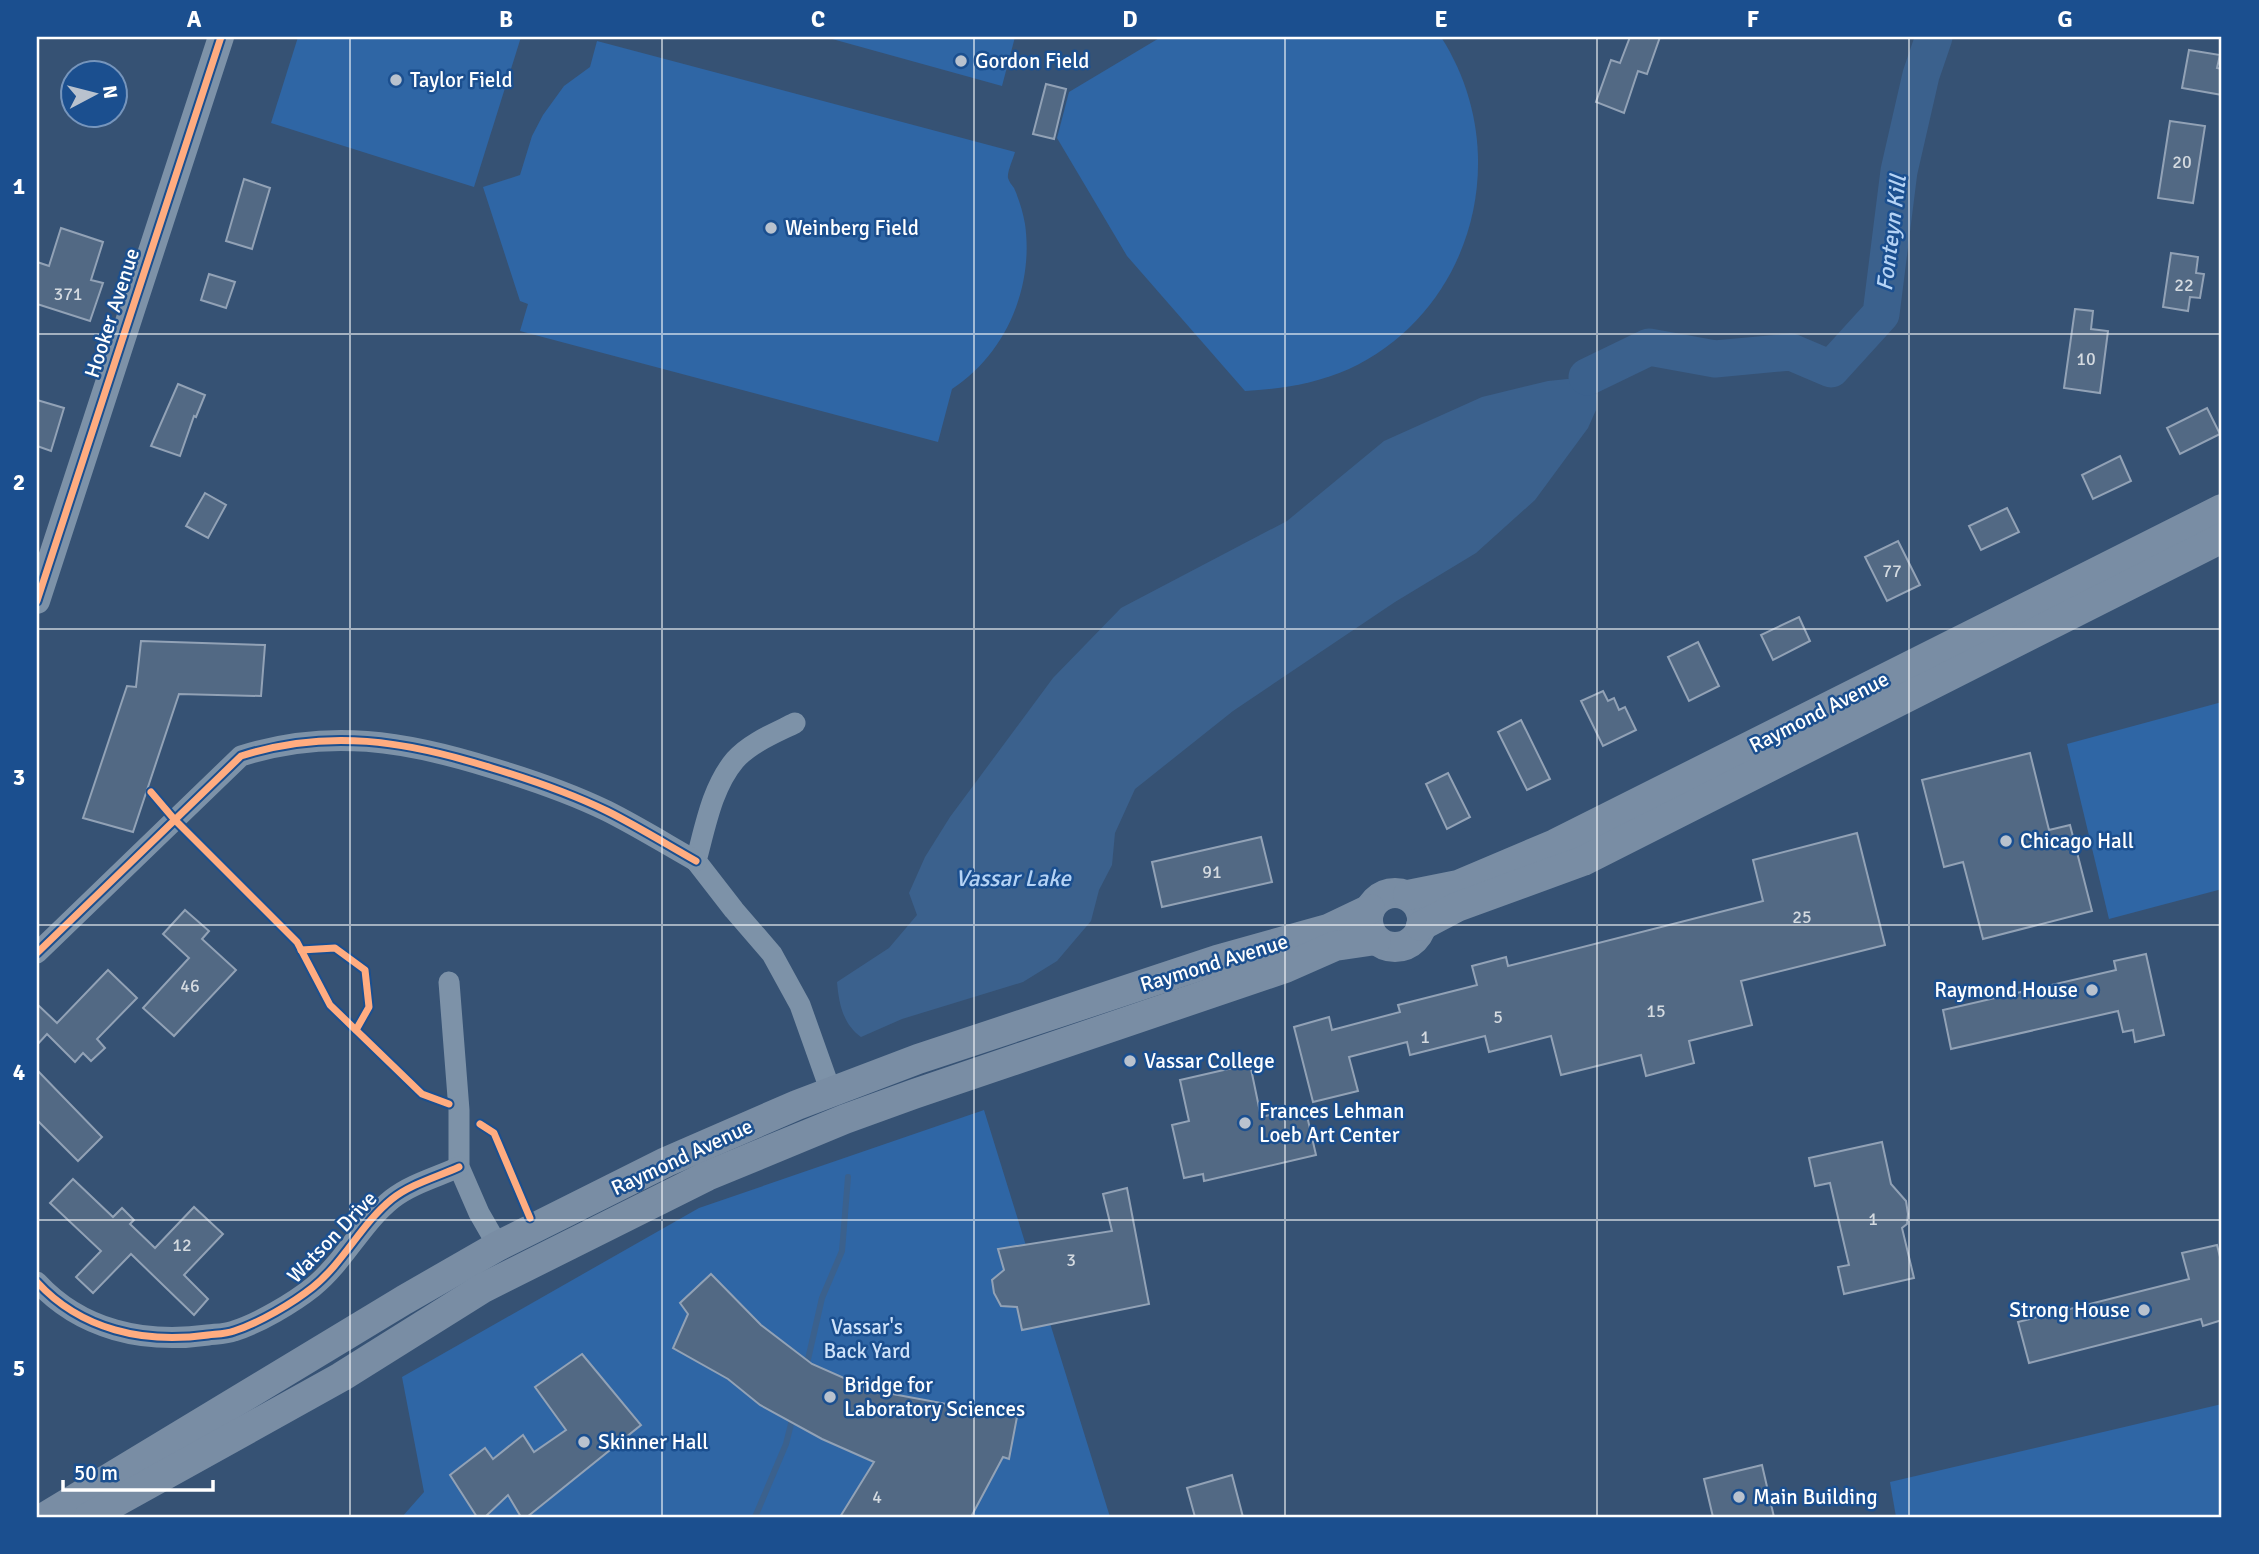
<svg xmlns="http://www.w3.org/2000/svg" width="2259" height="1554" viewBox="0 0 2259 1554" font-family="Signika,sans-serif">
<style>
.green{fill:#2f66a5}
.water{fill:#3b618d}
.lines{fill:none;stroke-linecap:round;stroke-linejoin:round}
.stream{stroke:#3b618d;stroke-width:6}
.river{stroke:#3b618d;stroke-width:37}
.building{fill:#526984;stroke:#92a2b6;stroke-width:2}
.minor{stroke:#7d92a8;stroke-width:21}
.tertiary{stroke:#7d92a8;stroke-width:26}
.secondary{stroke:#798da4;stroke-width:30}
.cycleway-casing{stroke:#1b4f8f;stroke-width:11}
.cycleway{stroke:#ffac80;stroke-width:7}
.grid{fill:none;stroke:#fff;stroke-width:2;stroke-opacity:0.55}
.poi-dot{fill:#b9c2ce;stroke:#1b4f8f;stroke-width:2.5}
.labels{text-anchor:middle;stroke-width:5;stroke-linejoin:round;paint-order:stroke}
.number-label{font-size:18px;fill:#d4dae0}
.poi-label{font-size:21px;fill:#fff;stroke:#1b4f8f;text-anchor:start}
.street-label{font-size:21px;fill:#fff;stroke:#1b4f8f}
.park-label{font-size:21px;fill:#cfe3fa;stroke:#1b4f8f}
.water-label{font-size:23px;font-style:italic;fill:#b5d3f5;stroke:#1b4f8f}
.neatline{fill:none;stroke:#fff;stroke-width:2.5}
.grid-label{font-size:23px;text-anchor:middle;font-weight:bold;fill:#fff}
</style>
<rect width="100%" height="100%" fill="#365274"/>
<!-- green -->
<g class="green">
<path d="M298,37H521L474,187L271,123Z"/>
<path d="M825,37H1015L1002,86Z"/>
<path d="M1161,37H1441C1515,152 1475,310 1349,369C1315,384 1281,389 1245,391L1127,256L1057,138L1069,92Z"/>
<path d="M597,41L1015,152C1013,159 1007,172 1008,178C1009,182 1012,185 1014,188C1019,199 1023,212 1025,224C1034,287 1006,354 952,389L938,442L520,331L528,304L520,301L483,187L520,175L532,136L543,115L564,86L590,67Z"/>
<path d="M2222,702V889L2109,919L2067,744Z"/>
<path d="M984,1110L1110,1517H402L424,1492L402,1377L699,1208Z"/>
<path d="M2222,1404V1517H1896L1890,1482Z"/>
</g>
<!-- water -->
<path class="water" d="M1587,377L1597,395L1596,410L1588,428L1535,500L1476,553L1395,602L1233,711L1135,789L1115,833L1112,865L1099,890L1091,921L1057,961L1023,982L902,1019L861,1037C843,1024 839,1004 837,982L889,948L917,915L909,893L925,857L950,817L1053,678L1121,608L1287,521L1384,441L1482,397L1548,381Z"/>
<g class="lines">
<!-- stream -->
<g class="stream">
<path d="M806,1368L822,1298L842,1251L848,1177"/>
<path d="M755,1517L786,1444L793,1416"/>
</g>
<!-- river -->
<path class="river" d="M1587,377L1649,347L1715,359L1791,352L1831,369L1881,314L1899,171L1921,75L1934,37"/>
</g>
<!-- building -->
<g class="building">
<path d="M1630,37H1660L1647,74L1638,71L1624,113L1596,102L1611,60L1620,63Z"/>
<path d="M2189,50L2220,55L2217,68L2222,69V95L2182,88Z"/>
<path d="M1046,84L1066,89L1054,139L1033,134Z"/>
<path d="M2170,121L2205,126L2193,203L2158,198Z"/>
<path d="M244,179L270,188L252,249L226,241Z"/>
<path d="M61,228L103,242L91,280L103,283L90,321L37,304V262L49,266Z"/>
<path d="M2171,253L2198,257L2196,273L2204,274L2200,298L2190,297L2188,311L2163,307Z"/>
<path d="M209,274L235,282L226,308L201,300Z"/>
<path d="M2075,309L2093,311L2091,329L2108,331L2100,393L2064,388Z"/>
<path d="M178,384L205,395L196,417L194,416L180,456L151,446Z"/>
<path d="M37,400L64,408L51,451L37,446Z"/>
<path d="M2207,408L2220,434L2180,454L2167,428Z"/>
<path d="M2120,456L2131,481L2093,499L2082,475Z"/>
<path d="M205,493L226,505L208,538L186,526Z"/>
<path d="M2007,508L2019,532L1981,550L1969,526Z"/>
<path d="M1898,541L1920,585L1887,601L1865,557Z"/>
<path d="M1799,617L1810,641L1773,660L1761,635Z"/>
<path d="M141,641L265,645L261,696L179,694L133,832L83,818L127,686L136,687Z"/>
<path d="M1698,642L1719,686L1689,701L1668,657Z"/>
<path d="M1603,691L1608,701L1614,698L1619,710L1625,707L1636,730L1603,746L1581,701Z"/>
<path d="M1521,720L1550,779L1527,790L1498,732Z"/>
<path d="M2030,753L2049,830L2070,825L2092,911L1983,939L1963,862L1944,867L1922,780Z"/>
<path d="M1448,773L1470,817L1447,829L1426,784Z"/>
<path d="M1857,833L1885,945L1741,981L1752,1025L1689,1041L1694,1063L1646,1076L1641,1055L1561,1075L1551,1036L1489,1052L1485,1036L1410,1055L1407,1042L1349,1057L1358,1091L1313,1102L1294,1027L1329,1017L1332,1030L1400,1012L1398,1005L1477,985L1472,966L1506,957L1508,966L1763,901L1753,860Z"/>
<path d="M1261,837L1272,882L1162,907L1152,862Z"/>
<path d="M185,910L209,931L202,939L236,970L174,1036L143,1008L189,958L163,934Z"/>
<path d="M2146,954L2164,1035L2135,1042L2133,1030L2123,1032L2118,1011L1951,1049L1943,1010L2116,970L2114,961Z"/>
<path d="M108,970L137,998L97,1039L105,1048L91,1061L83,1053L75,1062L47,1034L37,1045V1004L57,1023Z"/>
<path d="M1250,1064L1261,1117L1305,1107L1316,1155L1204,1181L1203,1174L1184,1178L1172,1125L1189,1121L1180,1080Z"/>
<path d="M37,1070L102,1137L78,1161L37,1120Z"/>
<path d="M1882,1142L1891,1184L1906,1201L1908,1214L1907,1224L1902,1228L1914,1278L1844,1294L1838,1267L1849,1265L1830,1183L1815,1186L1809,1158Z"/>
<path d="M73,1179L113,1217L122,1208L134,1220L130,1224L155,1248L194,1207L223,1234L184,1275L208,1299L194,1315L131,1254L93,1293L76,1277L101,1251L50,1203Z"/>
<path d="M1127,1188L1149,1304L1022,1330L1017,1307L1001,1306L994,1293L992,1280L1004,1270L998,1249L1112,1231L1103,1194Z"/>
<path d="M2217,1245L2222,1265V1320L2203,1326L2201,1319L2029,1363L2018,1322L2189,1279L2182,1253Z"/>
<path d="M711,1274L761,1325L812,1364L871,1390L1017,1417L1009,1459L1003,1457L971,1517H840L874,1462L822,1439L760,1405L728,1379L673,1348L688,1314L680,1303Z"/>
<path d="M582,1354L641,1425L527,1517H521L508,1495L485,1517H477L450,1475L485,1448L493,1459L523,1435L534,1452L566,1430L535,1387Z"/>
<path d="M1762,1465L1774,1517H1713L1704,1479Z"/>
<path d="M1232,1475L1243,1517H1195L1187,1488Z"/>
</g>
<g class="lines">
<!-- minor -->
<g class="minor">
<path d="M795,723C775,733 750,743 735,760C712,787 705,828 696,861L734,910L772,954L800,1005L831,1092"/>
<path d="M37,953L241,756C328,728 406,741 492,768C532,780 570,793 607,811C637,826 666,844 696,861"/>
<path d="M449,982L459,1110V1167L479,1213L498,1246"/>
<path d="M37,1282C81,1330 144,1344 208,1335C216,1334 226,1334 234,1331C259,1323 293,1303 313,1287C344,1262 361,1224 392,1199C411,1184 437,1177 459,1167"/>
</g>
<!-- tertiary -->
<path class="tertiary" d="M37,601L221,37"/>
<!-- secondary -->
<g class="secondary">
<circle cx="1395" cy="920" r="27"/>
<path d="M1408,895L1458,885L1555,844L2222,509"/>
<path d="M1421,926L1457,907L1583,861L2222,538"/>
<path d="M45,1517L404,1300L498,1246L666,1162L797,1105L918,1059L1217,960L1328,929L1370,909"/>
<path d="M89,1517L341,1377L483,1288L707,1176L845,1119L914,1094L1285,968L1335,946L1376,940"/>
</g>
<!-- cycleway casing -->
<g class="cycleway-casing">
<g id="cycleway">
<path d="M37,601L221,37"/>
<path d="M151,792L174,819L297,942L330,1005L422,1094L449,1104"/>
<path d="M301,950L335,948L365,970L369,1007L356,1030"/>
<path d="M37,953L241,756C328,728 406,741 492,768C532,780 570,793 607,811C637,826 666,844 696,861"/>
<path d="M480,1124L494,1133L530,1218"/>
<path d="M37,1282C81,1330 144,1344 208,1335C216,1334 226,1334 234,1331C259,1323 293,1303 313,1287C344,1262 361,1224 392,1199C411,1184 437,1177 459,1167"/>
</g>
</g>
<!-- cycleway -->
<use href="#cycleway" class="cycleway"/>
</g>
<!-- grid -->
<path class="grid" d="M350,37V1517M662,37V1517M974,37V1517M1285,37V1517M1597,37V1517M1909,37V1517M37,334H2222M37,629H2222M37,925H2222M37,1220H2222"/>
<!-- markers -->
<g class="poi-dot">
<circle cx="961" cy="61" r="7"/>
<circle cx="396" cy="80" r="7"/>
<circle cx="771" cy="228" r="7"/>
<circle cx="2006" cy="841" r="7"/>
<circle cx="2092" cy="990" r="7"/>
<circle cx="1130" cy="1061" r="7"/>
<circle cx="1245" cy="1123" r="7"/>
<circle cx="2144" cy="1310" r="7"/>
<circle cx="830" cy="1397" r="7"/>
<circle cx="584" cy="1442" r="7"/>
<circle cx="1739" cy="1497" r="7"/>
</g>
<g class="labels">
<!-- number labels -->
<g class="number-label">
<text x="2182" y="168">20</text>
<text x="2184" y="291">22</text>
<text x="68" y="300">371</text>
<text x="2086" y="365">10</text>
<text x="1892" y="577">77</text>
<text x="1212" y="878">91</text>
<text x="1802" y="923">25</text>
<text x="190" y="992">46</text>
<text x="1656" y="1017">15</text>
<text x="1498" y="1023">5</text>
<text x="1425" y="1043">1</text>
<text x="1873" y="1225">1</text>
<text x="182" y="1251">12</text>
<text x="1071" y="1266">3</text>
<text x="877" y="1503">4</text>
</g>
<!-- poi labels -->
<g class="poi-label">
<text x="975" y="68">Gordon Field</text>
<text x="410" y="87">Taylor Field</text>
<text x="785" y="235">Weinberg Field</text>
<text x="2020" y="848">Chicago Hall</text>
<text x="2078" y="997" text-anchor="end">Raymond House</text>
<text x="1144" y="1068">Vassar College</text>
<text x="1259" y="1118">Frances Lehman<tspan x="1259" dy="24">Loeb Art Center</tspan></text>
<text x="2130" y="1317" text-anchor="end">Strong House</text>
<text x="844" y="1392">Bridge for<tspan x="844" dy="24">Laboratory Sciences</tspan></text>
<text x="598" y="1449">Skinner Hall</text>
<text x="1753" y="1504">Main Building</text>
</g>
<!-- street labels -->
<g class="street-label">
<text transform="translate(112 313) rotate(-72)" y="7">Hooker Avenue</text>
<text transform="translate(1819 712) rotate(-27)" y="7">Raymond Avenue</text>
<text transform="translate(1214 963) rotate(-17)" y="7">Raymond Avenue</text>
<text transform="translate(682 1157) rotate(-25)" y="7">Raymond Avenue</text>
<text transform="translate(332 1237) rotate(-46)" y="7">Watson Drive</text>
</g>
<!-- park labels -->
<g class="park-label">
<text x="867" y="1334">Vassar's<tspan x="867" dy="24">Back Yard</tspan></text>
</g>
<!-- water labels -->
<g class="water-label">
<text transform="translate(1891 233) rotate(-83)" y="8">Fonteyn Kill</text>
<text x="1013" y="886">Vassar Lake</text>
</g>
</g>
<!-- border -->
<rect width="2259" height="1554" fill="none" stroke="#1b4f8f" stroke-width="77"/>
<!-- north arrow -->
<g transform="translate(94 94) rotate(83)"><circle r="33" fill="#1b4f8f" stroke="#7695bc" stroke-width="2"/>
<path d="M0-5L12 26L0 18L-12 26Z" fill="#b9c2ce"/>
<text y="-10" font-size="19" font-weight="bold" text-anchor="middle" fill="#ffffff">N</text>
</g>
<!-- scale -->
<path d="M63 1480v10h150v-10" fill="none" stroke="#ffffff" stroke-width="3.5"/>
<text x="74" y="1480" font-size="21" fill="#ffffff" stroke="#1b4f8f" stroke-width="5" paint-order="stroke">50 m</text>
<rect x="38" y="38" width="2182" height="1478" class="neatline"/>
<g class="grid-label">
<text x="194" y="27">A</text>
<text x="506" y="27">B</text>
<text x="818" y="27">C</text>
<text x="1130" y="27">D</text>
<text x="1441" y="27">E</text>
<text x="1753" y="27">F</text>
<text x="2065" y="27">G</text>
<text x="19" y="194">1</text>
<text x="19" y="490">2</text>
<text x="19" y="785">3</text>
<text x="19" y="1080">4</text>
<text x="19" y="1376">5</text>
</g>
</svg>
